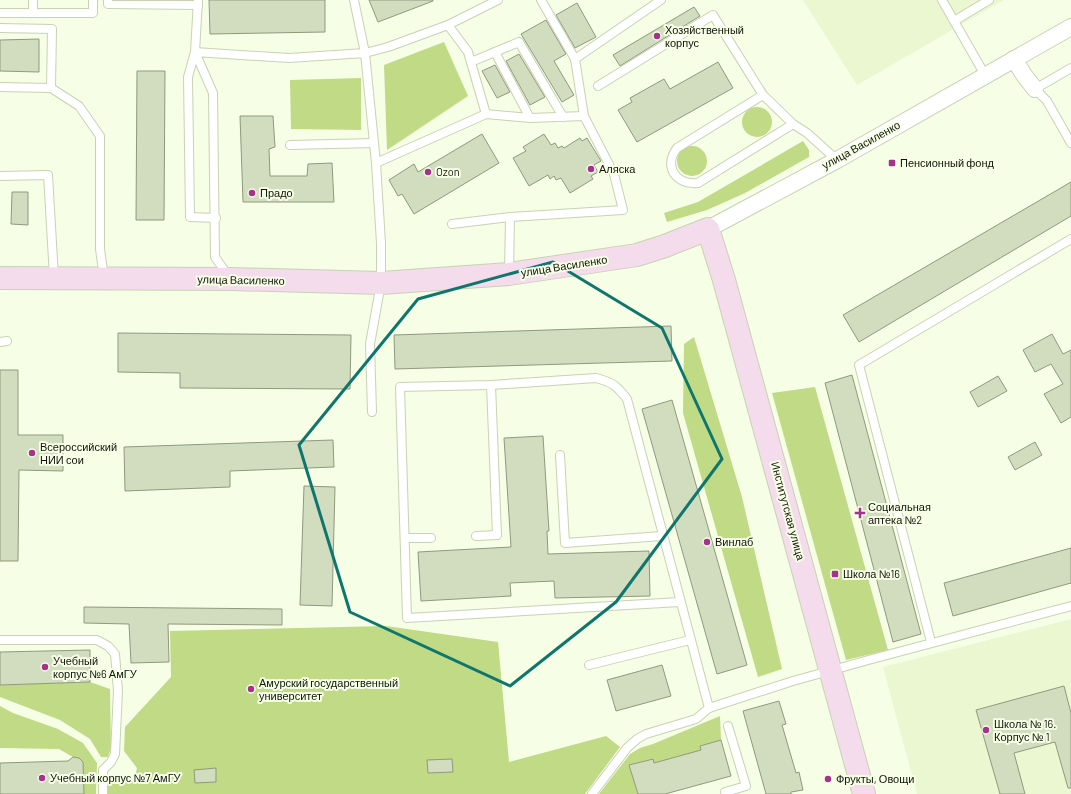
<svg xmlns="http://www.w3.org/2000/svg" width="1071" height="794" viewBox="0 0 1071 794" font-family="Barlow,sans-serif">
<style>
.built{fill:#ebf7d1}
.green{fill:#c1da85}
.building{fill:#d2dcbe;stroke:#90997d}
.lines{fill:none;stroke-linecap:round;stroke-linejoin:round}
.lane-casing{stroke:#c8d2b4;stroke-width:10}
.street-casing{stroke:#c8d2b4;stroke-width:18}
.secondary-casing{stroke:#c8d2b4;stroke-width:24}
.lane{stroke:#fff;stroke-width:8}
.street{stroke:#fff;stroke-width:16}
.secondary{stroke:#f4dced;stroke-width:22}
.marked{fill:none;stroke:#0f766e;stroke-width:3;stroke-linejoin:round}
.poi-dot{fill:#a5328c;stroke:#f6fee6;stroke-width:1.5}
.labels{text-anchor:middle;stroke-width:4;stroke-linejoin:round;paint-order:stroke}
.poi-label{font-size:11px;fill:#11140a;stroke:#f6fee6;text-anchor:start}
.street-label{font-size:11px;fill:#11140a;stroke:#f6fee6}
</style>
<rect width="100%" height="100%" fill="#f6fee6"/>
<!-- built -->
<g class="built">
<path d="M803,0H1004L857,85Z"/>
<path d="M1071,619V794H917L883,667Z"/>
</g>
<!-- green -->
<g class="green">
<path d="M444,42L468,96L387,150L384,65Z"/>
<path d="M361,78V130L291,129L290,80Z"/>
<circle cx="757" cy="122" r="15"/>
<path d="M803,141L809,150V157L745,193L707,210L667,222L664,213L698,202Z"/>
<circle cx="692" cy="161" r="15"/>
<path d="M694,337L742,497L782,669L758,677L683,413L684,344Z"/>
<path d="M815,387L888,650L846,660L772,393Z"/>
<path d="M386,626L498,642L509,762L606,736L620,747L585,794H108V784L112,779L134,780L137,768L124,751L125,727L171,677L170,631Z"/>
<path d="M90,682L110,689L111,748L108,757H101L90,739L60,720L0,697V685Z"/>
<path d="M0,706L13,713L58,729L83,743L97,763L96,794H82L83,762L79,758L73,757L59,749L0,748Z"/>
<path d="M720,716L721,740L700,746L701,750L654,763L652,759L629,765L638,794H599L630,754L640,748L653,744Z"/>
</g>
<!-- building -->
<g class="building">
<path d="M209,0H325V32L210,34Z"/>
<path d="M369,0H433V1L378,22Z"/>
<path d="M577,3L596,37L575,48L556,15Z"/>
<path d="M694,7L700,16L620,66L613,55Z"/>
<path d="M546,20L566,54L554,61L574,95L562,102L521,34Z"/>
<path d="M39,39V72L0,71V40Z"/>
<path d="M519,54L545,97L530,105L506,61Z"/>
<path d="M718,62L733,88L637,142L618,110L632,102L630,98L664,79L670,89Z"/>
<path d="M495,65L510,92L497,98L482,71Z"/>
<path d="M137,71H165L164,220H136Z"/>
<path d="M240,116H273L275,147L269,149L270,176H307L308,164L332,163L334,202H243Z"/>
<path d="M482,134L499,163L414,214L402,194L398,196L389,180L414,164L418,172Z"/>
<path d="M544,134L551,145L555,143L558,148L562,146L564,148L580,138L582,141L587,138L601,161L594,165L598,172L591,176L593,179L570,193L561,178L556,180L554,176L550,179L548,175L529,186L513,158L526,151L523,147Z"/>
<path d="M1071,182V216L859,342L843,315Z"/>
<path d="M12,192H28V225L11,224Z"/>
<path d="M671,326L672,361L395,369L394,335Z"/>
<path d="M118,333L351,335L350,389L180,388V373L118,372Z"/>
<path d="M1052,334L1063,354L1071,350V417L1061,423L1044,394L1063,384L1051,364L1035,372L1023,350Z"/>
<path d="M0,370H18V435H63V471L19,470L18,561H0Z"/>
<path d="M852,375L921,634L893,642L825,383Z"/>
<path d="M998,376L1007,391L978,407L970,392Z"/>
<path d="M672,400L747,665L717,674L642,409Z"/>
<path d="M543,436L549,531H547L548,554L649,551L650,596L555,598L554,581L510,583L511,596L421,601L418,552L511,547L504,438Z"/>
<path d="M333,440L334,467L230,471V487L125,491L124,447Z"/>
<path d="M1035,442L1042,455L1015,470L1008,457Z"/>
<path d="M304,486L335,487L332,606L300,605Z"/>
<path d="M1071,548V583L953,616L944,583Z"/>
<path d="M84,607L282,609V625L168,624L169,662L131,663L129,624L84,623Z"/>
<path d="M90,650V682L0,685V652Z"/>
<path d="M662,665L671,696L616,711L607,680Z"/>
<path d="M1064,686L1071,713V788H1068L1055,742L1014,753L1025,794H1000L976,710Z"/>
<path d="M779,701L786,724L782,725L796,773L799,772L803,790L791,792V794H766L743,711Z"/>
<path d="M721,740L731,776L665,794H638L629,765L653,759L654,763L701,750L700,746Z"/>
<path d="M73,757L79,758L83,762L84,794H0V763L68,761Z"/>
<path d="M452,759L453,772L428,773L427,760Z"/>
<path d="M216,768V782L195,783L194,770Z"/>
</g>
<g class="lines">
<!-- lane casing -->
<g class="lane-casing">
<g id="lane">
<path d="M33,0V13"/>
<path d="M108,0V4L198,5"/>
<path d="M198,0L195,52L188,77L190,217L216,218"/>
<path d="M354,0L365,53L388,47L448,25L498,0"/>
<path d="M541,0L575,59"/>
<path d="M942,0L985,75"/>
<path d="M0,13H93V0"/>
<path d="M954,21L989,0"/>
<path d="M448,25L468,52L486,114"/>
<path d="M0,28L52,29L51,88"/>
<path d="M495,52L530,118"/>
<path d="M471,62L519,42L563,117"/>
<path d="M1071,68L1035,89L1047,101L1071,143"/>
<path d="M598,86L713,15L763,95"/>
<path d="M0,87L51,88L79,106L100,136V249L104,278"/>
<path d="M584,116L575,59L661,0"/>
<path d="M793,124L698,183C676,185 663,167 677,148L763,95L793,124L807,133L837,160"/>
<path d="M290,145L374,143"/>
<path d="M376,163L486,114L530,118L584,116L614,174L623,210L510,217L509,274"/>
<path d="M0,176L48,175L54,277"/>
<path d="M452,224L510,217"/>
<path d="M229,277L215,257L213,93L195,52L289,58L365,53L376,163L381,243V283L370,344L372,412"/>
<path d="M0,342L7,341"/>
<path d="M560,455L565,543L662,536"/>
<path d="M476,536L497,535L491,385"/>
<path d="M405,538H431"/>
<path d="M680,602L407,618L400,387L491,385L596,378C612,382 617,386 627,399L709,708"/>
<path d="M0,640H97L108,646L115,654L118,691L115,754L111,762L103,770V794"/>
<path d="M931,642L859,365L1071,239"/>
<path d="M589,665L690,640"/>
<path d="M725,792L746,786L728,726"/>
<path d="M592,794L627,748L637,739L646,734L696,719L709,708L793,681L872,659L1071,606"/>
</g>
</g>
<!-- street casing -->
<g class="street-casing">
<g id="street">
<path d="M1014,59L1024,75L1035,89"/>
<path d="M708,229L837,160L1071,27"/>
</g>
</g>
<!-- secondary casing -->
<g class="secondary-casing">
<path id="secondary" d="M0,278L231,279L381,283L509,274L637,255L665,246L708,229L724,280L864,794"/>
</g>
<!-- lane -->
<use href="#lane" class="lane"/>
<!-- street -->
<use href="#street" class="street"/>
<!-- secondary -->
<use href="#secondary" class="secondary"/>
</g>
<!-- marked area -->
<path class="marked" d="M553,262L662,328L722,459L616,602L510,686L350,612L299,445L418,299Z"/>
<!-- markers -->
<g class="poi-dot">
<circle cx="657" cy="36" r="4"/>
<rect x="888" y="159" width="8" height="8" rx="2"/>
<circle cx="591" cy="169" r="4"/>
<circle cx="428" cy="172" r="4"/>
<circle cx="252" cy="193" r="4"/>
<circle cx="32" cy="453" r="4"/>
<path d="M858 507h4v4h4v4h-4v4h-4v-4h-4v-4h4z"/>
<circle cx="707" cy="542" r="4"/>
<rect x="831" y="570" width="8" height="8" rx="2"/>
<circle cx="45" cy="667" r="4"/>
<circle cx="251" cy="689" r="4"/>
<circle cx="986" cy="730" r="4"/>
<circle cx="42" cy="778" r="4"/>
<circle cx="828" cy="779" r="4"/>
</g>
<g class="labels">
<!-- poi labels -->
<g class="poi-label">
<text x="665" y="34">Хозяйственный<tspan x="665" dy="13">корпус</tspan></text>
<text x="900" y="167">Пенсионный фонд</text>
<text x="599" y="173">Аляска</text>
<text x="436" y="176">Ozon</text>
<text x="260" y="197">Прадо</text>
<text x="40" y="451">Всероссийский<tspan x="40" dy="13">НИИ сои</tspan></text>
<text x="868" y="511">Социальная<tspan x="868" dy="13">аптека №2</tspan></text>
<text x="715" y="546">Винлаб</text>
<text x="843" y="578">Школа №16</text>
<text x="53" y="665">Учебный<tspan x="53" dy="13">корпус №6 АмГУ</tspan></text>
<text x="259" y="687">Амурский государственный<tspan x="259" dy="13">университет</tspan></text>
<text x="994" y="728">Школа № 16.<tspan x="994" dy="13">Корпус № 1</tspan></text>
<text x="50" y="782">Учебный корпус №7 АмГУ</text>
<text x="836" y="783">Фрукты, Овощи</text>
</g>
<!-- street labels -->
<g class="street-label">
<text transform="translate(861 145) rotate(-29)" y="4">улица Василенко</text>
<text transform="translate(564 266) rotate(-9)" y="4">улица Василенко</text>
<text transform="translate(241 280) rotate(1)" y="4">улица Василенко</text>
<text transform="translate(788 511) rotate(75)" y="4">Институтская улица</text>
</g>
</g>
</svg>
